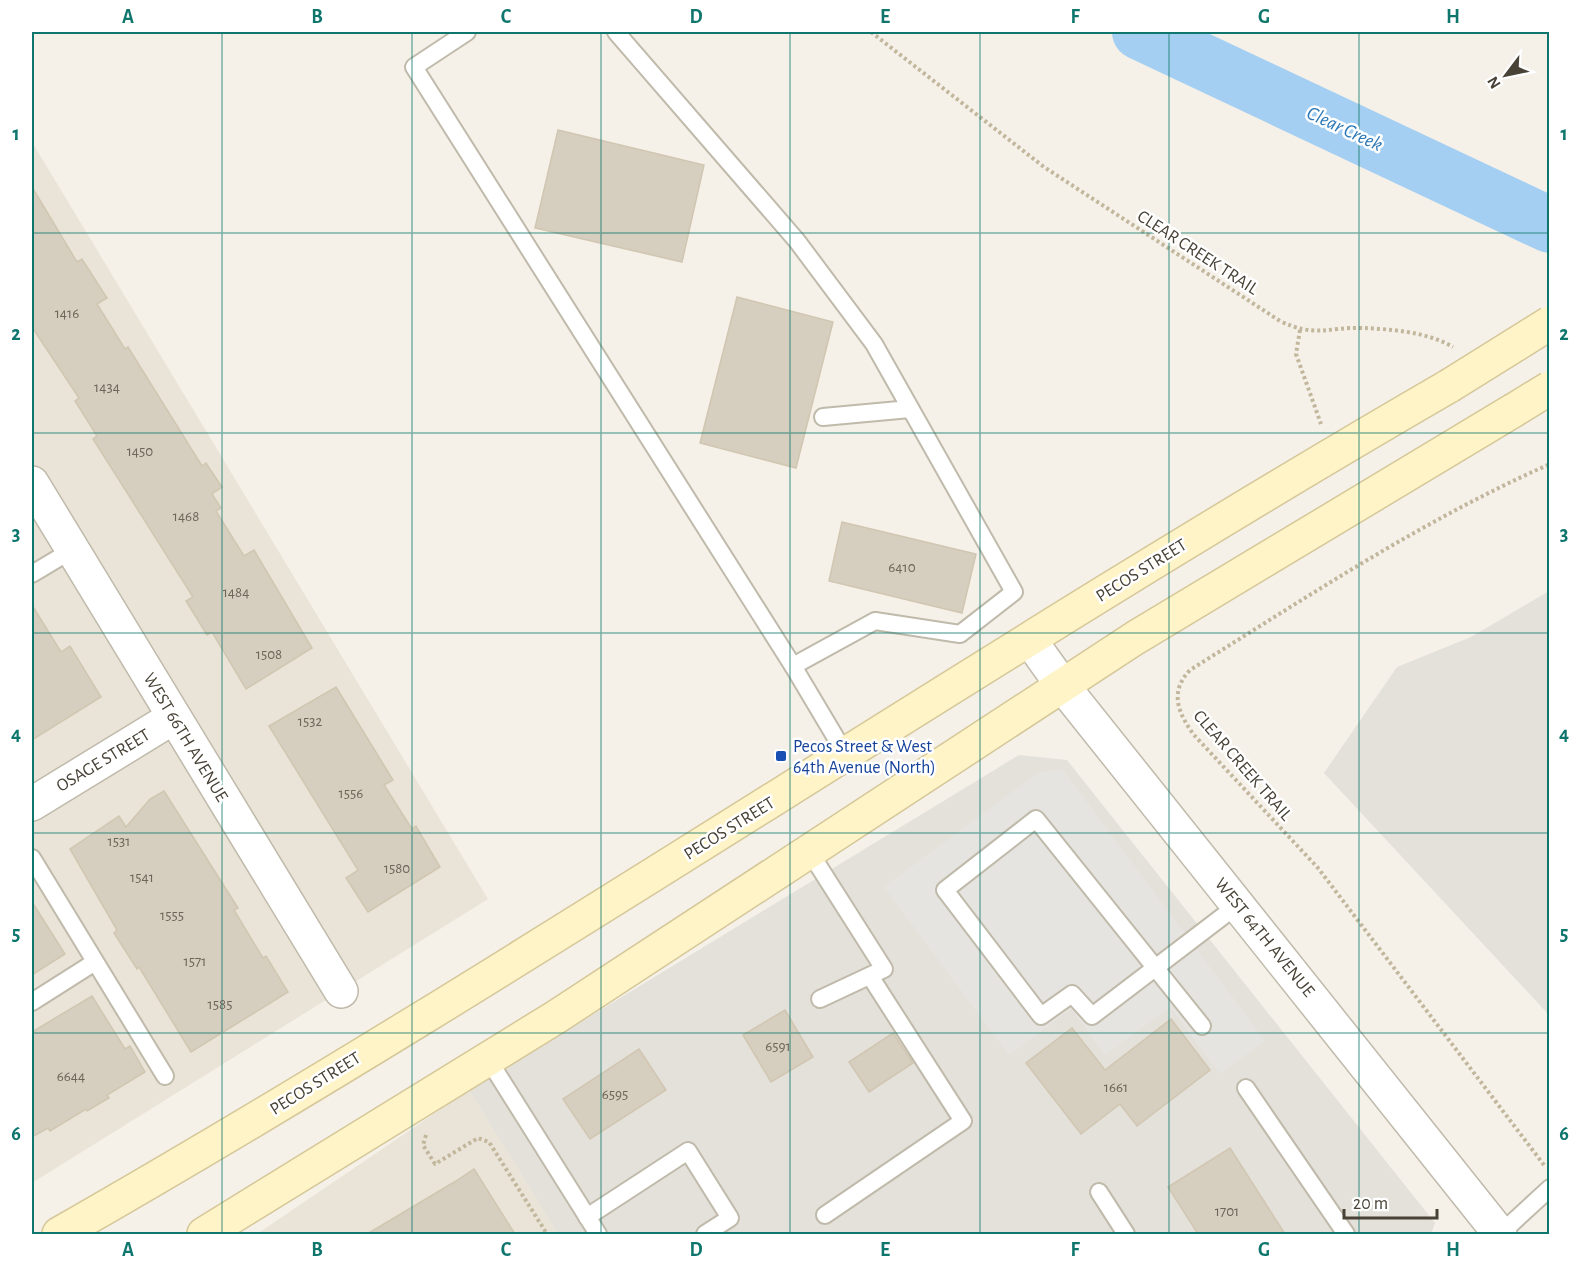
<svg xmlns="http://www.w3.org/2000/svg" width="1581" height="1266" viewBox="0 0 1581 1266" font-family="'Alegreya Sans',sans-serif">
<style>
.residential{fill:#e9e4d7}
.industrial{fill:#e4e0da}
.parking{fill:#e6e4e0}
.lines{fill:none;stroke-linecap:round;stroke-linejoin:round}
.river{stroke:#a5cff2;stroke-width:56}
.building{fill:#d6cebe;stroke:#d1c6b1;stroke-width:1.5}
.service-casing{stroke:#c0baab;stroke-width:20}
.minor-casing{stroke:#c0baab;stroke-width:36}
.tertiary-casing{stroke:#c0baab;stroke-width:36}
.secondary-casing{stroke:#d5c798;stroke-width:36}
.path{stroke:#c2b69c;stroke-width:4;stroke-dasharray:3 3;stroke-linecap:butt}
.service{stroke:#fff;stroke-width:16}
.minor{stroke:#fff;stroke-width:33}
.tertiary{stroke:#fff;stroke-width:33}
.secondary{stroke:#fff4c8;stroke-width:33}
.secondary-bridge-casing{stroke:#d5c798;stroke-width:36;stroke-linecap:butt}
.secondary-bridge{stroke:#fff4c8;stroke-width:33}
.grid{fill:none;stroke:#0f766e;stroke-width:1.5;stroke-opacity:0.55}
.transit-dot{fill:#1a4fb4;stroke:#fff;stroke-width:2}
.labels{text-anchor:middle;stroke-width:5;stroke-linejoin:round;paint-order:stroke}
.number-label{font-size:15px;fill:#6c6559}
.street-label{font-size:18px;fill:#484237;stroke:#fff}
.transit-label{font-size:18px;fill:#164399;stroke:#fff;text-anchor:start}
.water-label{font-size:20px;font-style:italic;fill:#2d78b7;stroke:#fff}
.neatline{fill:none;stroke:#0f766e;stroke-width:2}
.grid-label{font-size:20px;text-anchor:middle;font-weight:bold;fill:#0f766e}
</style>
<rect width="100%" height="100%" fill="#f5f1e9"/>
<!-- residential -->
<g class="residential">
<path d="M32,142L488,899L32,1183Z"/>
<path d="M469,1090L558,1234H257Z"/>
</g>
<!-- industrial -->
<g class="industrial">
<path d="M1549,591V1015L1324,773L1397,667L1471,637Z"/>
<path d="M1019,755L1067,760L1435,1223L1431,1234H558L469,1090Z"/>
</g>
<!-- parking -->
<path class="parking" d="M1063,770L1265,1041L1220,1074L1170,1007L1105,1055L1071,1009L1009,1055L884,887L1039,772Z"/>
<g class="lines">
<!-- river -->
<path class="river" d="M1140,32L1550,225"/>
</g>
<!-- building -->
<g class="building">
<path d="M558,130L704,165L682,262L535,228Z"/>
<path d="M32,187L77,262L82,259L107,298L97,304L125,349L128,347L202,466L206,463L222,487L212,494L221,508L216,511L244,556L254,550L312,648L246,689L212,632L207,635L186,601L193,597L93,439L97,436L75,401L79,398L32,327Z"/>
<path d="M737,297L833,322L796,468L700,443Z"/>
<path d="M842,522L976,554L962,613L829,581Z"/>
<path d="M32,605L61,652L70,646L101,697L32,740Z"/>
<path d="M336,687L393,780L384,785L412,829L416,826L440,867L368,912L346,878L358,870L269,726Z"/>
<path d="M164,791L238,908L234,910L263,958L266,956L288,992L191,1052L139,967L137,969L114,933L117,930L70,849L119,816L126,827L150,799Z"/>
<path d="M32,902L65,954L32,975Z"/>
<path d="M92,996L125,1049L130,1046L145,1072L107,1095L109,1098L87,1111L86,1109L50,1131L48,1128L32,1137V1032Z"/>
<path d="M785,1010L813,1057L771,1082L743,1035Z"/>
<path d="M1171,1019L1210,1070L1137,1126L1120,1104L1081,1134L1026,1063L1072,1028L1105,1070Z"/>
<path d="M893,1033L913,1063L869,1092L849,1062Z"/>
<path d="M639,1049L666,1090L590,1139L563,1099Z"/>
<path d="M1230,1148L1285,1234H1198L1168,1187Z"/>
<path d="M474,1169L515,1234H367L456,1181Z"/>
</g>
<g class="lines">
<!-- service casing -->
<g class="service-casing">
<g id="service">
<path d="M467,32L414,67L793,666"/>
<path d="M616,32L797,241L874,344L1014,592L960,634L875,621L793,666L846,755"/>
<path d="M823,417L910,409"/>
<path d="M32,574L72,550"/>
<path d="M809,851L884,969L820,999"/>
<path d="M32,858L165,1076"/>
<path d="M32,1002L95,962"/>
<path d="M1202,1026L1036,819L945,890L1041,1016L1072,994L1092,1016L1239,904"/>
<path d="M488,1059L598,1234"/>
<path d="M1246,1088L1346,1234"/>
<path d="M1099,1192L1126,1234"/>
<path d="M825,1215L963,1121L870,976"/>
<path d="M587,1217L688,1151L730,1218L705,1234"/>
<path d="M1500,1234L1550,1188"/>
</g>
</g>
<!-- minor casing -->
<g class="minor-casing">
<g id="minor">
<path d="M32,483L341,991"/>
<path d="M32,804L174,717"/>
</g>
</g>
<!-- tertiary casing -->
<g class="tertiary-casing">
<path id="tertiary" d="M1030,640L1062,685L1500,1234"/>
</g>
<!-- secondary casing -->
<g class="secondary-casing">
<g id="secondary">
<path d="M59,1234C530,965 979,658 1449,386"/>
<path d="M204,1234L556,1017L1135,638L1514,410"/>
</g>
</g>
<!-- path -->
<g class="path">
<path d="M871,32L1044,167L1280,321C1315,338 1327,327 1362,328C1391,329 1428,332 1453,347"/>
<path d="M1300,330L1296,354L1321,424"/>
<path d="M426,1135L423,1145L435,1164L478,1138L489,1142L547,1234"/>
<path d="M1544,1165L1318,868L1194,735C1178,713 1169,692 1190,670C1307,597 1423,520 1550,464"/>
</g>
<!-- service -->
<use href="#service" class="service"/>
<!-- minor -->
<use href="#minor" class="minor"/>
<!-- tertiary -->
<use href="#tertiary" class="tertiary"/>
<!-- secondary -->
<use href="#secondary" class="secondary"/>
<!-- secondary-bridge casing -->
<g class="secondary-bridge-casing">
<g id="secondary-bridge">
<path d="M1449,386L1550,323"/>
<path d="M1514,410L1550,388"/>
</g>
</g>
<!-- secondary-bridge -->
<use href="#secondary-bridge" class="secondary-bridge"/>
</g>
<!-- grid -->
<path class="grid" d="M222,32V1234M412,32V1234M601,32V1234M790,32V1234M980,32V1234M1169,32V1234M1359,32V1234M32,233H1550M32,433H1550M32,633H1550M32,833H1550M32,1033H1550"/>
<!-- markers -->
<rect class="transit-dot" x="775" y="750" width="12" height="12" rx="3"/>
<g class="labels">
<!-- number labels -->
<g class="number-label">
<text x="67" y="318">1416</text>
<text x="107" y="392">1434</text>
<text x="140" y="456">1450</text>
<text x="186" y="521">1468</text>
<text x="902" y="572">6410</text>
<text x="236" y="597">1484</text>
<text x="269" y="659">1508</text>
<text x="310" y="726">1532</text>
<text x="351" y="798">1556</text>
<text x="119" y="846">1531</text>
<text x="397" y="873">1580</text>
<text x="142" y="882">1541</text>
<text x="172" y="920">1555</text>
<text x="195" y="966">1571</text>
<text x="220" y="1009">1585</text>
<text x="778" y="1051">6591</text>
<text x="71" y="1081">6644</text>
<text x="1116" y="1092">1661</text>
<text x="615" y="1099">6595</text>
<text x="1227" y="1216">1701</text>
</g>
<!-- street labels -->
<g class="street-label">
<text transform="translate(1198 252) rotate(33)" y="6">CLEAR CREEK TRAIL</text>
<text transform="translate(1141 570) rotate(-32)" y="6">PECOS STREET</text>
<text transform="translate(186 737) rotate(59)" y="6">WEST 66TH AVENUE</text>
<text transform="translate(103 760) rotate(-31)" y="6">OSAGE STREET</text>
<text transform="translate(1243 765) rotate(49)" y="6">CLEAR CREEK TRAIL</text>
<text transform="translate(729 828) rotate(-32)" y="6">PECOS STREET</text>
<text transform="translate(1265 937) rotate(51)" y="6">WEST 64TH AVENUE</text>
<text transform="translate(315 1083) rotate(-32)" y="6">PECOS STREET</text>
</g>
<!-- transit labels -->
<g class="transit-label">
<text x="793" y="752">Pecos Street &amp; West<tspan x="793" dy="21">64th Avenue (North)</tspan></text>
</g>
<!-- water labels -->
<g class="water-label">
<text transform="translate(1345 128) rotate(25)" y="7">Clear Creek</text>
</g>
</g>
<!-- border -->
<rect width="1581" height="1266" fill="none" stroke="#ffffff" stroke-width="66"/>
<!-- north arrow -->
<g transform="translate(1506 75) rotate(238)" stroke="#ffffff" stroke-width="4.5" paint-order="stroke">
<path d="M0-4.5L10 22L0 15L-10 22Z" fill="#484237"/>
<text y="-9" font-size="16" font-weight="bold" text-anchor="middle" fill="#484237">N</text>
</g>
<!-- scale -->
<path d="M1344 1209v9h93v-9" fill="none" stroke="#484237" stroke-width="3"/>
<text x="1353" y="1209" font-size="18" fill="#484237" stroke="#ffffff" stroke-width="4.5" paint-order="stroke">20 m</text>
<rect x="33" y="33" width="1515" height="1200" class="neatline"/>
<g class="grid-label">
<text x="128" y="23">A</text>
<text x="317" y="23">B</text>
<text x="506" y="23">C</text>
<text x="696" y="23">D</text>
<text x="885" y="23">E</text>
<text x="1075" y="23">F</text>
<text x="1264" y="23">G</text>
<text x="1453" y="23">H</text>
<text x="16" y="140">1</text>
<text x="1564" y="140">1</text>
<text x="16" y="340">2</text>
<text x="1564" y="340">2</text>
<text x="16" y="540">3</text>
<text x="1564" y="540">3</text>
<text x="16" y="740">4</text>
<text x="1564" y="740">4</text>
<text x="16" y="940">5</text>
<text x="1564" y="940">5</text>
<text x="16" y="1140">6</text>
<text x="1564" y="1140">6</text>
<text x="128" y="1256">A</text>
<text x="317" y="1256">B</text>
<text x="506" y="1256">C</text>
<text x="696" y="1256">D</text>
<text x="885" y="1256">E</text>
<text x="1075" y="1256">F</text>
<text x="1264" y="1256">G</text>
<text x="1453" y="1256">H</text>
</g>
</svg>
